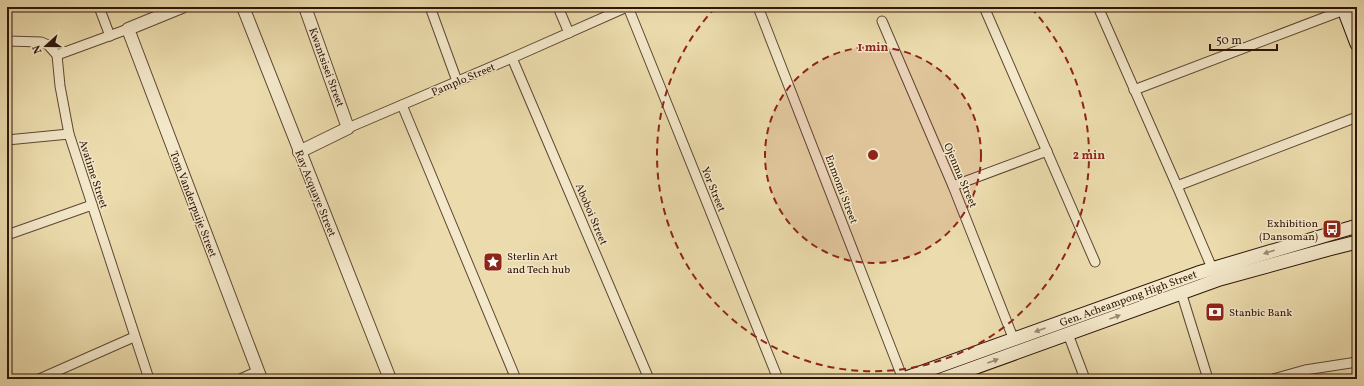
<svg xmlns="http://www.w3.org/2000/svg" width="1364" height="386" viewBox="0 0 1364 386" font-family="Vollkorn,serif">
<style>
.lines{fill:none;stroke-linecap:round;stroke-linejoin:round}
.minor-casing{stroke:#5e4733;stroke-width:11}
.tertiary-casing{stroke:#5e4733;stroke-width:14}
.secondary-casing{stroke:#2f150a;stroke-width:15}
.minor{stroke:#f3e8ca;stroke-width:9}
.tertiary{stroke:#f3e8ca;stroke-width:12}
.secondary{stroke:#f3e8ca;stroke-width:13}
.oneway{fill:#9b8974}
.ring{fill:none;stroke:#8f2418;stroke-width:2;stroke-dasharray:7 5}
.labels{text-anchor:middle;stroke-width:3;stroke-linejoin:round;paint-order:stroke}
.street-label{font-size:11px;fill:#2f150a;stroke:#f3e8ca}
.poi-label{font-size:11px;fill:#2f150a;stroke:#f3e8ca;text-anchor:start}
.centre{fill:#8f2418;stroke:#f3e8ca;stroke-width:2}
.ring-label{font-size:12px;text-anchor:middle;font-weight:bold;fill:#8f2418;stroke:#f3e8ca;stroke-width:3;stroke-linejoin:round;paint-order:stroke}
</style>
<rect width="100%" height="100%" fill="#ecdcad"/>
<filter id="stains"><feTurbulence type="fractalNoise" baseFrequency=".005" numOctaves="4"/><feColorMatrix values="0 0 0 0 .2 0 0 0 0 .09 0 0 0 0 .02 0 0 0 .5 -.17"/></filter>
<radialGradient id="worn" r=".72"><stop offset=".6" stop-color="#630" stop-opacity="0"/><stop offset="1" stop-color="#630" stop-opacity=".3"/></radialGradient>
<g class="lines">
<!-- minor casing -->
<g class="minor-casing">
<g id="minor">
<path d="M99,7L110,36"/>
<path d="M430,7L457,81"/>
<path d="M558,7L569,33"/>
<path d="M628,7L778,379"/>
<path d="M758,7L903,379"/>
<path d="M984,7L1095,262"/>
<path d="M1098,7L1177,186L1212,268"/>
<path d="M882,21L953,186L1014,340"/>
<path d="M7,41L41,42L48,45L57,55L60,86L69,134L149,379"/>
<path d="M57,55L128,29"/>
<path d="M512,58L649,379"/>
<path d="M1134,90L1344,10"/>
<path d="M402,105L516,379"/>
<path d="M348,128L512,58L627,7"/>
<path d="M7,140L69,134"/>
<path d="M953,186L1047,151"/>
<path d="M1177,186L1357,117"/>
<path d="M7,235L92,205"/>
<path d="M1181,292L1208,379"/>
<path d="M1068,334L1085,379"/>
<path d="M39,379L134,337"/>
<path d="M240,379L258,371"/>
<path d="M1273,379L1305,370L1357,362"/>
</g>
</g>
<!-- tertiary casing -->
<g class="tertiary-casing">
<g id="tertiary">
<path d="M182,7L128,29L261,379"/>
<path d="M243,7L390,379"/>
<path d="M299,152L348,128L305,7"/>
</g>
</g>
<!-- secondary casing -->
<g class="secondary-casing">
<g id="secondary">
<path d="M1343,7L1357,44"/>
<path d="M903,379L1198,273L1357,226"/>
<path d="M943,379L1220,279L1329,249L1357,242"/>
</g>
</g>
<!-- minor -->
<use href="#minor" class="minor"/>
<!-- tertiary -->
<use href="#tertiary" class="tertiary"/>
<!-- secondary -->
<use href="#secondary" class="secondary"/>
</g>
<!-- one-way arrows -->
<defs><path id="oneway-solid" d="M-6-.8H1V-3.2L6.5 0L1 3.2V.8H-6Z"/></defs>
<g class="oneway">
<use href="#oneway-solid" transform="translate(1269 252) rotate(163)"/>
<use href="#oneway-solid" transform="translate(1115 317) rotate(-20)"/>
<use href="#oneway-solid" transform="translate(1040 330) rotate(160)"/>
<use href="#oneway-solid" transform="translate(993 361) rotate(-20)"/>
</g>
<!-- distance rings -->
<circle cx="873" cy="155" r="108" fill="#8f2418" fill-opacity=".12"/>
<g class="ring">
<circle cx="873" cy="155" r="108"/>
<path d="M1031 8A216 216 0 1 1 715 8"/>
</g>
<!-- icons -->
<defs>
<g id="bus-square" transform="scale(1)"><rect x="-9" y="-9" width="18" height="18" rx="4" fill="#8f2418" stroke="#f3e8ca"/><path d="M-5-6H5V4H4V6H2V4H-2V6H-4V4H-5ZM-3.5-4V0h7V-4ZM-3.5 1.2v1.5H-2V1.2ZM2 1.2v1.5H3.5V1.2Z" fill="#fff"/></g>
<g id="sight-square" transform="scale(1)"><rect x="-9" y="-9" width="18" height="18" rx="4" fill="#8f2418" stroke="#f3e8ca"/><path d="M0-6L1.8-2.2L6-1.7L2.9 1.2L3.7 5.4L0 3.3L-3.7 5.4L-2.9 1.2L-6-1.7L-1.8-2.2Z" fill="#fff"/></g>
<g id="bank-square" transform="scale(1)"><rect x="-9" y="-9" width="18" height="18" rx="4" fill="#8f2418" stroke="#f3e8ca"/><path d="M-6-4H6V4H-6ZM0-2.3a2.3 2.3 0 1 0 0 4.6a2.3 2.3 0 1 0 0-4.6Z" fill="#fff"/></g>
</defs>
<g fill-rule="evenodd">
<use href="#bus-square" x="1332" y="229"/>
<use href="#sight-square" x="493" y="262"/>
<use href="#bank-square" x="1215" y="312"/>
</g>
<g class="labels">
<!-- street labels -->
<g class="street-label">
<text transform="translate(327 67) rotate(70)" y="4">Kwantsisei Street</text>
<text transform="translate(463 79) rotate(-23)" y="4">Pamplo Street</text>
<text transform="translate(94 174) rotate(72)" y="4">Avatime Street</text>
<text transform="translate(961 175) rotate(67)" y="4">Ojenma Street</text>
<text transform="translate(714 189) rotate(68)" y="4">Yor Street</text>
<text transform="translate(842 189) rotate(69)" y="4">Enmomi Street</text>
<text transform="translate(316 193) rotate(68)" y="4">Ray Acquaye Street</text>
<text transform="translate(194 204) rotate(69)" y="4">Tom Vanderpuije Street</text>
<text transform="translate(592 214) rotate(67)" y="4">Aboboi Street</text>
<text transform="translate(1128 298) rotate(-20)" y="4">Gen. Acheampong High Street</text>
</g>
<!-- poi labels -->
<g class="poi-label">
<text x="1318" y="227" text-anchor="end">Exhibition<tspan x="1318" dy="13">(Dansoman)</tspan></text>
<text x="507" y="260">Sterlin Art<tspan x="507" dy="13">and Tech hub</tspan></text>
<text x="1229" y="316">Stanbic Bank</text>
</g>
</g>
<circle cx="873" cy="155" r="6" class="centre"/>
<g class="ring-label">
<text x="873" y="51">1 min</text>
<text x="1089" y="159">2 min</text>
</g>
<!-- margin -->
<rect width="1364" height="386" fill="none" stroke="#ecdcad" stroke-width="24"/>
<rect x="8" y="8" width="1348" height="370" fill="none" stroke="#2f150a" stroke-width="2"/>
<rect x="12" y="12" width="1340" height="362" fill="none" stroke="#2f150a"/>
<!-- north arrow -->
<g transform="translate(46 46) rotate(249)" stroke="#f3e8ca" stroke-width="3" paint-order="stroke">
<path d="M0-3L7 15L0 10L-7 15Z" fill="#2f150a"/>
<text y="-6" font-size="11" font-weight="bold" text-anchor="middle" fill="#2f150a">N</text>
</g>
<!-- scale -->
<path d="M1210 44v6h67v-6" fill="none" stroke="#2f150a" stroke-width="2"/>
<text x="1216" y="44" font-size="12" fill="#2f150a" stroke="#f3e8ca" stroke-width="3" paint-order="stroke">50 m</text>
<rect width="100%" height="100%" filter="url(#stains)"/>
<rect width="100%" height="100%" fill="url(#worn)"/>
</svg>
